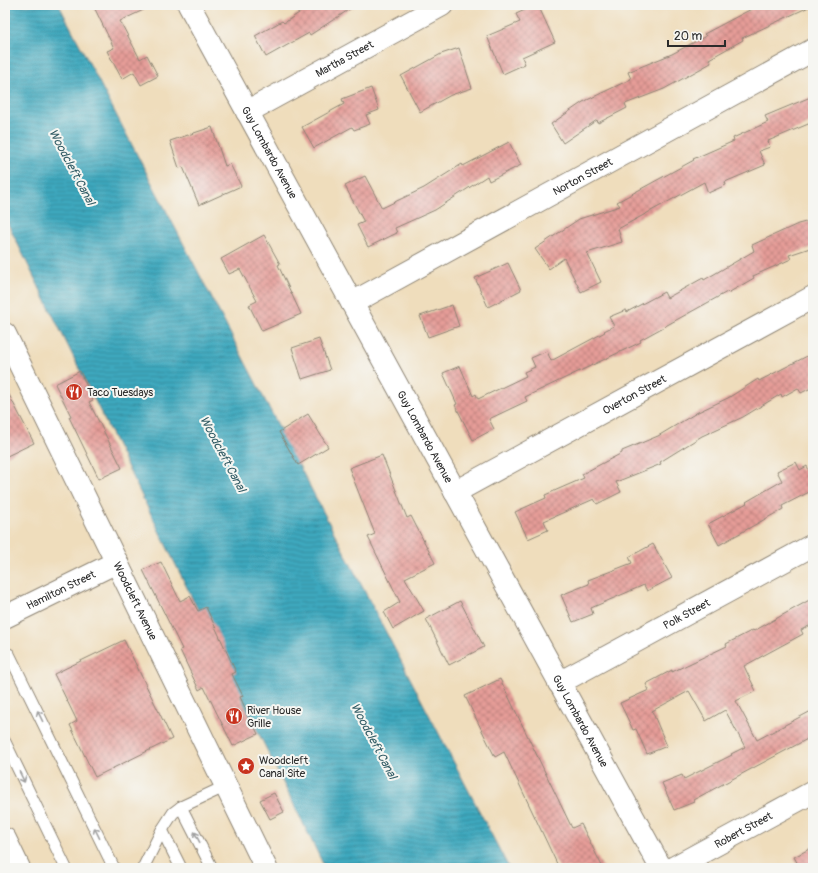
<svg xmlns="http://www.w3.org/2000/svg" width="818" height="873" viewBox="0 0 818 873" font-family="Pangolin,sans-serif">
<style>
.water{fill:url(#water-rules);stroke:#346a74}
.building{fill:url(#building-cross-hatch)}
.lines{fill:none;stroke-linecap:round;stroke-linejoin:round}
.service-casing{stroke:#8d8474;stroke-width:13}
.minor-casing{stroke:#8d8474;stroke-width:24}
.tertiary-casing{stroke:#8d8474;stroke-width:24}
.service{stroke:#fff;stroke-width:11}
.minor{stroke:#fff;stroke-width:22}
.tertiary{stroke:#fff;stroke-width:22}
.oneway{stroke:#a0a0a0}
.labels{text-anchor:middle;stroke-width:4;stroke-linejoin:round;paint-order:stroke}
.street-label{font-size:11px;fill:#2b2b2b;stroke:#f6f6f2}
.poi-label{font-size:11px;fill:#2b2b2b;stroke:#f6f6f2;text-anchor:start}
.water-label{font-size:12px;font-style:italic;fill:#335d66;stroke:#f6f6f2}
</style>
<defs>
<pattern id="water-rules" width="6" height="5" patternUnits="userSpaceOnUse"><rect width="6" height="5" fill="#3ea8be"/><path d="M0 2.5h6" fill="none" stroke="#34899b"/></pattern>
<pattern id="building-cross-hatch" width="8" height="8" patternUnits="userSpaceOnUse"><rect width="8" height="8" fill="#e59c97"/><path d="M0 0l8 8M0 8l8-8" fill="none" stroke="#ba7f7b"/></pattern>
</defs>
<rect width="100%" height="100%" fill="#f6f6f2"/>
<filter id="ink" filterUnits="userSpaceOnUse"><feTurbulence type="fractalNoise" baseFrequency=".025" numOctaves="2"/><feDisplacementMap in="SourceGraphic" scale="8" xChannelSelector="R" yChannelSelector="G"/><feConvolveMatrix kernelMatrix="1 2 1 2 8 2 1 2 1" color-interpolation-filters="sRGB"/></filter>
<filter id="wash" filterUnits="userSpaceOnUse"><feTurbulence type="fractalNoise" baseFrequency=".012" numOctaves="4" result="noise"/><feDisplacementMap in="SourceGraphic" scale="16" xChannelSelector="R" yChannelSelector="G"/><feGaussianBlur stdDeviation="0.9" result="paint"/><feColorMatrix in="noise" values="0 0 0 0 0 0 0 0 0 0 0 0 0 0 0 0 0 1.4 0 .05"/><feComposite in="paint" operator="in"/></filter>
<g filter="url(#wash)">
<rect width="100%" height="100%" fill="#efddbc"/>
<!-- water -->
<path class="water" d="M5,5H59L509,868H325L5,218Z"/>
<g id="blocks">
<!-- building -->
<g class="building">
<path d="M93,5H154L120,21L140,59L147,55L158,76L141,85L134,72L122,79L107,51L114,48Z"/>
<path d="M311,5H356L310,35L309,33L266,57L255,36L282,21L284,23Z"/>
<path d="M536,5H538L555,42L522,57L525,64L503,74L487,36L520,22L516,14Z"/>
<path d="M759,5H813L742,38L743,40L709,59L711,63L664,89L625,104L627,108L598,123L597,120L563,143L551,124L583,102L631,79L628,72L672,54L706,36L704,34Z"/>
<path d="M459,48L472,88L451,95L420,112L401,76L441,54Z"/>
<path d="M371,88L379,110L366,115L370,124L354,130L352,127L314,148L302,127L344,104L342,99Z"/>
<path d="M813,96V122L768,141L770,147L759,151L765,165L725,182L726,185L708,193L704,182L618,229L622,242L587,253L601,282L581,292L564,258L549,269L535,249L579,219L620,206L617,202L694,160L693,159L734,141L733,138L768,122L765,116Z"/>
<path d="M212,127L225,166L230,164L241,186L199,205L183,167L179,168L170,141Z"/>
<path d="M509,142L521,165L489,181L487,176L435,210L395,228L397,233L368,247L357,225L364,222L345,186L365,176L382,208L424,188L462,164L463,166Z"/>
<path d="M813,220V247L789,255L791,259L753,276L754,278L728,293L727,292L640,340L641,342L525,397L527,401L489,419L494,429L473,440L455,405L457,404L443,373L460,366L473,396L476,394L478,399L526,376L524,372L535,367L531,358L547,351L551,361L605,332L604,331L614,326L609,317L626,310L627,312L664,292L667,298L703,278L704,280L754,251L752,245L798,224Z"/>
<path d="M264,235L280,264L278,265L301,314L262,331L249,305L257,301L240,269L229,274L221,259Z"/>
<path d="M508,263L521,290L488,307L475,278Z"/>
<path d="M452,305L459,326L428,337L420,316Z"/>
<path d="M319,339L330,370L302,379L292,348Z"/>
<path d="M813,353V387L801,393L798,388L782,397L781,394L743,417L702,436L660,462L661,464L616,482L621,492L597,504L594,499L544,521L548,530L528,539L515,512L546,498L545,495L584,478L582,474L622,453V451L658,436L698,412L728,398L758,379L759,381Z"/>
<path d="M80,371L93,400L89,402L122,468L99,479L69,417L71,416L55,384Z"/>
<path d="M5,387L34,443L5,457Z"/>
<path d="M308,414L328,447L298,465L279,432Z"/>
<path d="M382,455L407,518L411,516L435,563L405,578L424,611L393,629L384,612L400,602L368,537L375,534L349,468Z"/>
<path d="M796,462L800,470L807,466L813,480V490L782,506L783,509L719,545L708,524L747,503L746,502L782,481L777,471Z"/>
<path d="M653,544L672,578L647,591L644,585L591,608L593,614L573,622L561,595L589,584L588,580L632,563L629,557Z"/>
<path d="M161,562L180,601L190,596L198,611L206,607L236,672L232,674L243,696L240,697L258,734L233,746L204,687L199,690L180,650L182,649L143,570Z"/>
<path d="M813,598V624L801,630L803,634L744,666L756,691L736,701L757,740L813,710V736L693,800L694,802L674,810L662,783L682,775L684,779L732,755L731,754L745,747L725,710L706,721L689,691L652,711L667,746L647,754L636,729L633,730L620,703L649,690L646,684L672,670V672L727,646L726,644L753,630L754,631Z"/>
<path d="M460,601L484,647L449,665L426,619Z"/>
<path d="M124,640L172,739L95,777L70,725L77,721L54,674Z"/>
<path d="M500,679L572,828L581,824L603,868H559L504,752L495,757L465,696Z"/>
<path d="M274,793L284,812L270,819L260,800Z"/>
<path d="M813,847V868H800L794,857Z"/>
</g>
</g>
</g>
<g filter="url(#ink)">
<use href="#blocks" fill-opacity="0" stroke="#8d8474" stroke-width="1"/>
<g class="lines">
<!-- service casing -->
<g class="service-casing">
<g id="service">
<path d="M5,653L9,654L114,868"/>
<path d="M5,742L66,868"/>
<path d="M181,807L212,868"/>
<path d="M162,830L181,868"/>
<path d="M143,868L162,830L173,813L181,807L226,786"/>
</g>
</g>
<!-- minor casing -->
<g class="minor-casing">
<g id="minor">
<path id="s1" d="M247,112L442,5"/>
<path id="s2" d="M352,303L813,50"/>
<path id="s3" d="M5,334L266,868"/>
<path id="s4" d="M455,492L813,297"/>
<path id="s5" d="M5,617L117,562"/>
<path id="s6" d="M559,683L813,545"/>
<path d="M5,839L19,868"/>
<path id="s7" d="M673,868L813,792"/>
</g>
</g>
<!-- tertiary casing -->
<g class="tertiary-casing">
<g id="tertiary">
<path id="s8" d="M189,5L661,868"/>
</g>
</g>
<!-- service -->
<use href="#service" class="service"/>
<!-- minor -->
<use href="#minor" class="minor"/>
<!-- tertiary -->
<use href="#tertiary" class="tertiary"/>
</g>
<!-- one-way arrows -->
<defs><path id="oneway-shaft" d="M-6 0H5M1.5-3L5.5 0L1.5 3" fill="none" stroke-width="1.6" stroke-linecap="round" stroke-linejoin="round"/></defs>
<g class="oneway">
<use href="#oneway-shaft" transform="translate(40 716) rotate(-116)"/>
<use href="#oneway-shaft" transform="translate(22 777) rotate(64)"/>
<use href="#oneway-shaft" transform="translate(97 833) rotate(-116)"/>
<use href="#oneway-shaft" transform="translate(197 837) rotate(-117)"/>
</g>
</g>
<!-- icons -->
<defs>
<g id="restaurant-disc" transform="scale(0.9)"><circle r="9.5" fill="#c8321e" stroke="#f6f6f2"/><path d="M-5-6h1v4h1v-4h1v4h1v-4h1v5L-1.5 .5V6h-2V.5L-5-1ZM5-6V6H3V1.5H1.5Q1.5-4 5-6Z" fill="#fff"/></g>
<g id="sight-disc" transform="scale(0.9)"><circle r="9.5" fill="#c8321e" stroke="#f6f6f2"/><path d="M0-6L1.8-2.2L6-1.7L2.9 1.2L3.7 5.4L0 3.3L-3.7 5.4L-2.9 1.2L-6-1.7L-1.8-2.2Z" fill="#fff"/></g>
</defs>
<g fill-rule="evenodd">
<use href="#restaurant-disc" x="74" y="392"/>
<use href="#restaurant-disc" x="234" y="716"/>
<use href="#sight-disc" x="246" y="766"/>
</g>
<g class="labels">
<!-- street labels -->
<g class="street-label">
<text dy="4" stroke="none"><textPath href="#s1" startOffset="111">Martha Street</textPath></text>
<text dy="4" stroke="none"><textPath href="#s8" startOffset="168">Guy Lombardo Avenue</textPath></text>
<text dy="4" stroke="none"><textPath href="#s2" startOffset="263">Norton Street</textPath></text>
<text dy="4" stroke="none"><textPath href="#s4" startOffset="204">Overton Street</textPath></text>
<text dy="4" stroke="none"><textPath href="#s8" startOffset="492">Guy Lombardo Avenue</textPath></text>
<text dy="4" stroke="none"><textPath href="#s5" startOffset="62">Hamilton Street</textPath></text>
<text dy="4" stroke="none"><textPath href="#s3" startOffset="297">Woodcleft Avenue</textPath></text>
<text dy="4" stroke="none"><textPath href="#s6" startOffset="145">Polk Street</textPath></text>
<text dy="4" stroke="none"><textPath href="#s8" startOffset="816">Guy Lombardo Avenue</textPath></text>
<text dy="4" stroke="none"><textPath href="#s7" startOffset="80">Robert Street</textPath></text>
</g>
<!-- poi labels -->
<g class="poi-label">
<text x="87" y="396">Taco Tuesdays</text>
<text x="247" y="714">River House<tspan x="247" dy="13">Grille</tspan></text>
<text x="259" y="764">Woodcleft<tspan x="259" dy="13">Canal Site</tspan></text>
</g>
<!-- water labels -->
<g class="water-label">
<text transform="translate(72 167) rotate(62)" y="4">Woodcleft Canal</text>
<text transform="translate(223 454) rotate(62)" y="4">Woodcleft Canal</text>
<text transform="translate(374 741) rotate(62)" y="4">Woodcleft Canal</text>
</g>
</g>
<!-- margin -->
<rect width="818" height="873" fill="none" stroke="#f6f6f2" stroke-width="20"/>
<!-- scale -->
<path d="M668 40v6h57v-6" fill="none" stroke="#2b2b2b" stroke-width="2"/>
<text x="674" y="40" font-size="12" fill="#2b2b2b" stroke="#f6f6f2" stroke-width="3" paint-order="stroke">20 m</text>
</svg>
